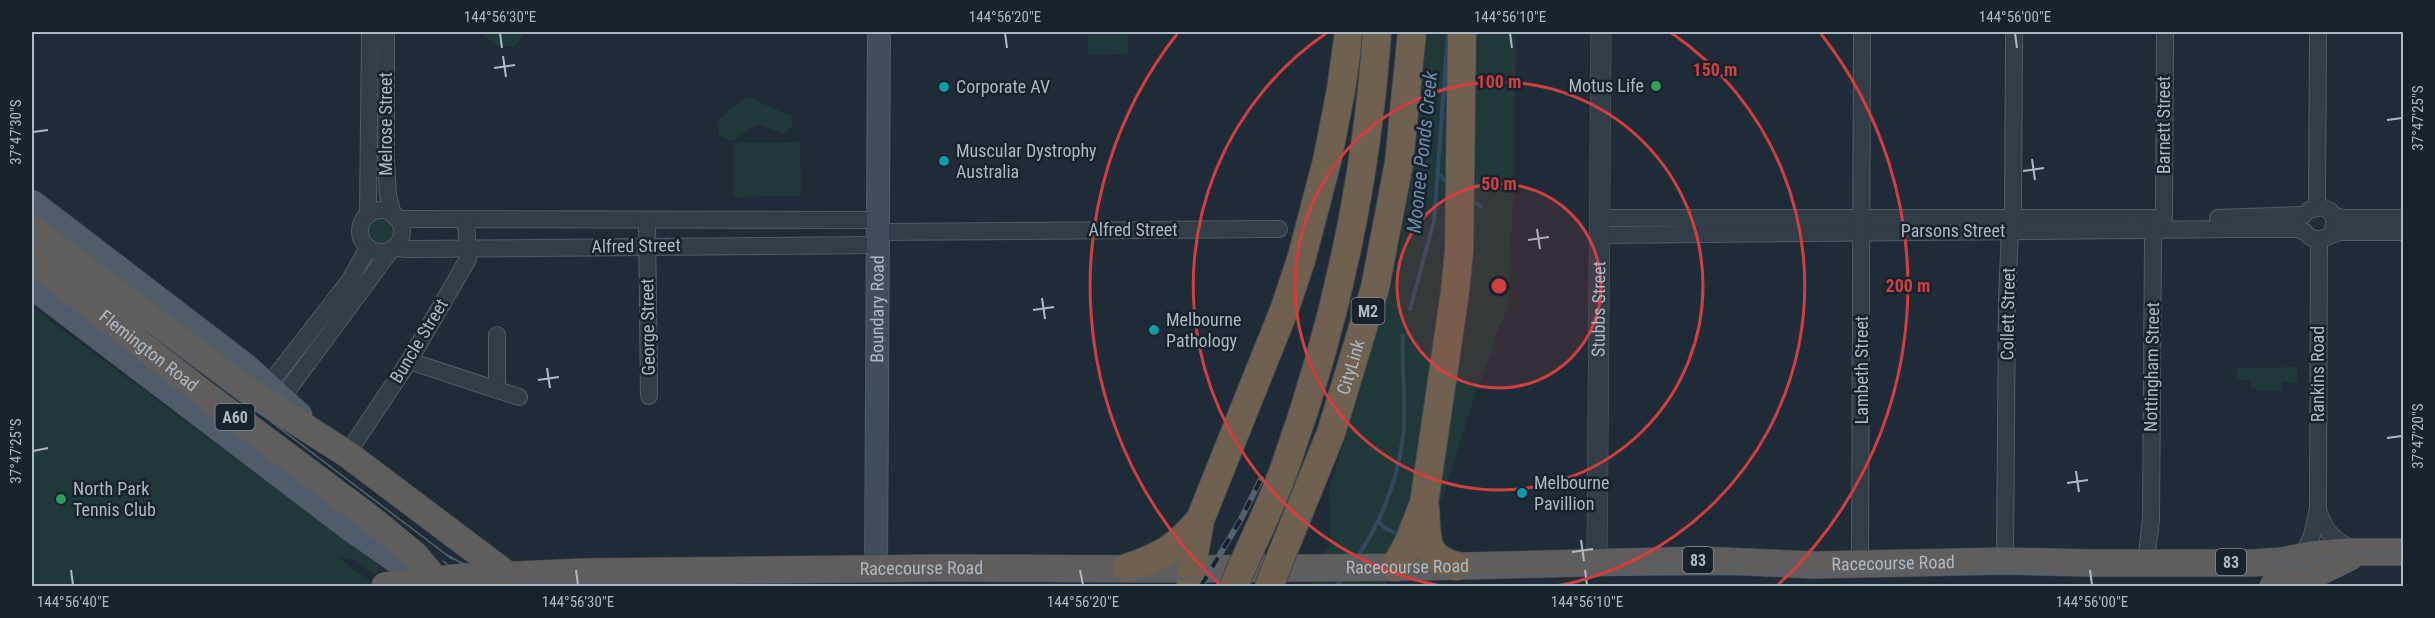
<svg xmlns="http://www.w3.org/2000/svg" width="2435" height="618" viewBox="0 0 2435 618" font-family="'Roboto Condensed',sans-serif">
<style>
.green{fill:#213839}
.lines{fill:none;stroke-linecap:round;stroke-linejoin:round}
.stream{stroke:#314960;stroke-width:4}
.minor-casing{stroke:#505b66;stroke-width:18}
.tertiary-casing{stroke:#505b66;stroke-width:21}
.secondary-casing{stroke:#505b66;stroke-width:24}
.primary-casing{stroke:#3f4955;stroke-width:27}
.trunk-casing{stroke:#3d4853;stroke-width:28}
.motorway-casing{stroke:#3d4853;stroke-width:30}
.minor{stroke:#323d48;stroke-width:16}
.tertiary{stroke:#323d48;stroke-width:20}
.secondary{stroke:#404d5c;stroke-width:22}
.primary{stroke:#505c69;stroke-width:26}
.trunk{stroke:#605e5c;stroke-width:27}
.motorway{stroke:#6f604f;stroke-width:28}
.tram{stroke:#546270;stroke-width:1.5}
.rail-casing{stroke:#546270;stroke-width:6}
.rail{stroke:#18222d;stroke-width:4;stroke-dasharray:11;stroke-linecap:butt}
.motorway-bridge-casing{stroke:#3d4853;stroke-width:30;stroke-linecap:butt}
.motorway-bridge{stroke:#6f604f;stroke-width:28}
.ticks{fill:none;stroke:#adb8c5;stroke-width:2}
.ring{fill:none;stroke:#d03e40;stroke-width:3}
.leisure-dot{fill:#2e9e5b;stroke:#18222d;stroke-width:2}
.culture-dot{fill:#0f9aa8;stroke:#18222d;stroke-width:2}
.labels{text-anchor:middle;stroke-width:5;stroke-linejoin:round;paint-order:stroke}
.shield{fill:#18222d;stroke:#808b97;stroke-width:1.5}
.shield-label{font-size:16px;font-weight:bold;fill:#adb8c5}
.poi-label{font-size:18px;fill:#adb8c5;stroke:#18222d;text-anchor:start}
.street-label{font-size:18px;fill:#adb8c5;stroke:#18222d}
.water-label{font-size:20px;font-style:italic;fill:#6b8caa;stroke:#18222d}
.centre{fill:#d03e40;stroke:#18222d;stroke-width:3}
.ring-label{font-size:18px;text-anchor:middle;font-weight:bold;fill:#d03e40;stroke:#18222d;stroke-width:5;stroke-linejoin:round;paint-order:stroke}
.neatline{fill:none;stroke:#adb8c5;stroke-width:2}
.ticks-label{font-size:15px;text-anchor:middle;fill:#adb8c5}
</style>
<rect width="100%" height="100%" fill="#1f2c38"/>
<!-- green -->
<g class="green">
<path d="M482,32H525L514,47L495,45Z"/>
<path d="M1088,32H1128V54L1088,55Z"/>
<path d="M1424,32H1516L1514,181L1508,308L1496,334L1491,354L1475,394L1442,500L1384,586H1309L1331,540L1329,491L1394,278L1417,146Z"/>
<path d="M746,96L793,117L792,126L785,134L758,124L732,141L719,136L717,121Z"/>
<path d="M800,142L801,196L734,197L733,143Z"/>
<circle cx="381" cy="232" r="13"/>
<path d="M32,307L379,566L376,575L352,559L338,557L375,586H32Z"/>
<path d="M2297,367V383L2282,381L2281,391H2256V388H2251V380H2236L2237,368Z"/>
</g>
<g class="lines">
<!-- stream -->
<g class="stream">
<path d="M1437,172L1448,184"/>
<path d="M1471,183L1485,189"/>
<path d="M1471,201L1481,206"/>
<path d="M1410,309L1434,221L1448,32"/>
<path d="M1378,521L1385,528L1399,535"/>
<path d="M1358,556C1381,521 1398,479 1403,437C1407,404 1401,369 1403,336"/>
<path d="M1337,586L1343,577"/>
</g>
<!-- minor casing -->
<g class="minor-casing">
<g id="minor">
<path d="M386,32V160L388,195L393,215"/>
<path d="M2317,207L2318,32"/>
<path d="M2309,210L2322,207L2330,211L2335,220L2332,233"/>
<circle cx="381" cy="231" r="21"/>
<path d="M368,215L370,32"/>
<path d="M2333,215L2343,218H2404"/>
<path d="M1599,218H2159"/>
<path d="M2218,218L2304,215"/>
<path d="M397,219L879,220"/>
<path d="M647,221L649,396"/>
<path d="M879,232L1279,229"/>
<path d="M1599,235L2234,229H2297L2305,232"/>
<path d="M2310,237L2319,240L2339,232H2404"/>
<path d="M394,248L409,249L879,245"/>
<path d="M497,335V390"/>
<path d="M409,361L519,397"/>
<path d="M268,386L350,280L368,248"/>
<path d="M282,398L391,250"/>
<path d="M347,454L409,361L468,259L466,221"/>
<path d="M2318,509C2323,529 2334,543 2355,549"/>
<path d="M2294,558C2313,549 2314,526 2318,508L2319,240"/>
<path d="M2005,561L2007,299L2010,230L2013,218L2014,32"/>
<path d="M2146,563L2151,519L2153,242L2155,230L2164,218L2165,32"/>
<path d="M1860,565L1862,32"/>
</g>
</g>
<!-- tertiary casing -->
<g class="tertiary-casing">
<g id="tertiary">
<path id="s1" d="M1597,561L1601,32"/>
</g>
</g>
<!-- secondary casing -->
<g class="secondary-casing">
<g id="secondary">
<path id="s2" d="M876,569L879,32"/>
</g>
</g>
<!-- primary casing -->
<g class="primary-casing">
<g id="primary">
<path d="M32,203L245,366L299,415"/>
<path d="M32,286L350,528L406,567L434,578"/>
</g>
</g>
<!-- trunk casing -->
<g class="trunk-casing">
<g id="trunk">
<path d="M32,229L247,390L347,454L513,579"/>
<path id="s3" d="M32,260L203,393L370,518L415,555L434,578L445,586"/>
<path id="s4" d="M385,586L464,577L583,572L942,568L1178,569L1420,567L1703,560L1813,565L2005,561L2091,563H2252L2281,561L2312,555L2346,552H2404"/>
<path d="M2273,586L2307,578L2350,557"/>
</g>
</g>
<!-- motorway casing -->
<g class="motorway-casing">
<g id="motorway">
<path d="M1425,508C1427,538 1423,558 1457,566"/>
<path d="M1395,567L1408,544L1424,503L1455,292L1459,251L1462,32"/>
<path d="M1127,568C1163,556 1175,548 1200,520"/>
<path d="M1191,586L1194,554L1200,520L1285,308L1301,260L1327,161L1341,90L1349,32"/>
</g>
</g>
<!-- minor -->
<use href="#minor" class="minor"/>
<!-- tertiary -->
<use href="#tertiary" class="tertiary"/>
<!-- secondary -->
<use href="#secondary" class="secondary"/>
<!-- primary -->
<use href="#primary" class="primary"/>
<!-- trunk -->
<use href="#trunk" class="trunk"/>
<!-- motorway -->
<use href="#motorway" class="motorway"/>
<!-- tram -->
<g class="tram">
<path d="M32,240L452,559"/>
<path d="M447,555C484,577 519,583 562,584L1388,576L2272,572L2299,568L2350,551L2404,549"/>
<path d="M443,561L476,586"/>
</g>
<!-- rail casing -->
<g class="rail-casing">
<path id="rail" d="M1201,586L1241,519L1261,479"/>
</g>
<!-- rail -->
<use href="#rail" class="rail"/>
<!-- motorway-bridge casing -->
<g class="motorway-bridge-casing">
<g id="motorway-bridge">
<path d="M1234,586C1251,544 1273,504 1287,461C1336,323 1367,177 1377,32"/>
<path id="s5" d="M1269,586L1331,433L1375,288L1399,163L1412,32"/>
</g>
</g>
<!-- motorway-bridge -->
<use href="#motorway-bridge" class="motorway-bridge"/>
</g>
<!-- ticks -->
<path class="ticks" d="M500,33L502,48M1005,33L1007,48M1510,33L1512,48M2015,33L2017,48M503,56L506,77M494,68L515,65M2387,120L2402,118M33,132L48,130M2032,159L2035,180M2023,171L2044,168M1537,229L1540,249M1528,240L1549,237M1042,298L1045,319M1033,310L1054,307M547,368L550,388M538,380L559,377M2387,438L2402,436M33,451L48,448M2076,471L2079,492M2067,483L2088,480M1581,540L1584,561M1572,552L1593,549M71,570L73,585M576,570L578,585M1080,570L1083,585M1585,570L1587,585M2090,570L2092,585"/>
<!-- distance rings -->
<circle cx="1499" cy="286" r="102" fill="#d03e40" fill-opacity=".12"/>
<g class="ring">
<circle cx="1499" cy="286" r="102"/>
<circle cx="1499" cy="286" r="204"/>
<path d="M1441 586A306 306 0 0 1 1328 32M1670 32A306 306 0 0 1 1557 586"/>
<path d="M1220 585A409 409 0 0 1 1177 34M1821 34A409 409 0 0 1 1778 585"/>
</g>
<!-- markers -->
<g class="leisure-dot">
<circle cx="1656" cy="86" r="6"/>
<circle cx="61" cy="499" r="6"/>
</g>
<g class="culture-dot">
<circle cx="944" cy="87" r="6"/>
<circle cx="944" cy="161" r="6"/>
<circle cx="1154" cy="330" r="6"/>
<circle cx="1522" cy="493" r="6"/>
</g>
<g class="labels">
<!-- shield labels -->
<g class="shield">
<rect x="1351.5" y="298" width="33" height="26" rx="4.5"/>
<rect x="215.5" y="404" width="39" height="26" rx="4.5"/>
<rect x="1683" y="547" width="30" height="26" rx="4.5"/>
<rect x="2216" y="549" width="30" height="26" rx="4.5"/>
</g>
<g class="shield-label">
<text x="1368" y="317">M2</text>
<text x="235" y="423">A60</text>
<text x="1698" y="566">83</text>
<text x="2231" y="568">83</text>
</g>
<!-- poi labels -->
<g class="poi-label">
<text x="1644" y="92" text-anchor="end">Motus Life</text>
<text x="956" y="93">Corporate AV</text>
<text x="956" y="157">Muscular Dystrophy<tspan x="956" dy="21">Australia</tspan></text>
<text x="1166" y="326">Melbourne<tspan x="1166" dy="21">Pathology</tspan></text>
<text x="1534" y="489">Melbourne<tspan x="1534" dy="21">Pavillion</tspan></text>
<text x="73" y="495">North Park<tspan x="73" dy="21">Tennis Club</tspan></text>
</g>
<!-- street labels -->
<g class="street-label">
<text transform="translate(386 124) rotate(-90)" y="6">Melrose Street</text>
<text transform="translate(2164 125) rotate(-90)" y="6">Barnett Street</text>
<text x="1133" y="236">Alfred Street</text>
<text x="1953" y="237">Parsons Street</text>
<text transform="translate(636 246) rotate(-1)" y="6">Alfred Street</text>
<text dy="6" stroke="none"><textPath href="#s2" startOffset="260">Boundary Road</textPath></text>
<text dy="6" stroke="none"><textPath href="#s1" startOffset="252">Stubbs Street</textPath></text>
<text transform="translate(2008 314) rotate(-89)" y="6">Collett Street</text>
<text transform="translate(648 327) rotate(-91)" y="6">George Street</text>
<text transform="translate(419 341) rotate(-59)" y="6">Buncle Street</text>
<text dy="6" stroke="none"><textPath href="#s3" startOffset="148">Flemington Road</textPath></text>
<text dy="6" stroke="none"><textPath href="#s5" startOffset="234">CityLink</textPath></text>
<text transform="translate(2152 367) rotate(-89)" y="6">Nottingham Street</text>
<text transform="translate(1862 370) rotate(-90)" y="6">Lambeth Street</text>
<text transform="translate(2318 374) rotate(-90)" y="6">Rankins Road</text>
<text dy="6" stroke="none"><textPath href="#s4" startOffset="1509">Racecourse Road</textPath></text>
<text dy="6" stroke="none"><textPath href="#s4" startOffset="1023">Racecourse Road</textPath></text>
<text dy="6" stroke="none"><textPath href="#s4" startOffset="537">Racecourse Road</textPath></text>
</g>
<!-- water labels -->
<g class="water-label">
<text transform="translate(1422 152) rotate(-84)" y="7">Moonee Ponds Creek</text>
</g>
</g>
<circle cx="1499" cy="286" r="9" class="centre"/>
<g class="ring-label">
<text x="1715" y="76">150 m</text>
<text x="1499" y="88">100 m</text>
<text x="1499" y="190">50 m</text>
<text x="1908" y="292">200 m</text>
</g>
<!-- border -->
<rect width="2435" height="618" fill="none" stroke="#18222d" stroke-width="66"/>
<rect x="33" y="33" width="2369" height="552" class="neatline"/>
<g class="ticks-label">
<text x="500" y="22">144°56'30"E</text>
<text x="1005" y="22">144°56'20"E</text>
<text x="1510" y="22">144°56'10"E</text>
<text x="2015" y="22">144°56'00"E</text>
<text transform="translate(2418 118) rotate(-90)" y="5">37°47'25"S</text>
<text transform="translate(16 132) rotate(-90)" y="5">37°47'30"S</text>
<text transform="translate(2418 436) rotate(-90)" y="5">37°47'20"S</text>
<text transform="translate(16 451) rotate(-90)" y="5">37°47'25"S</text>
<text x="73" y="607">144°56'40"E</text>
<text x="578" y="607">144°56'30"E</text>
<text x="1083" y="607">144°56'20"E</text>
<text x="1587" y="607">144°56'10"E</text>
<text x="2092" y="607">144°56'00"E</text>
</g>
</svg>
